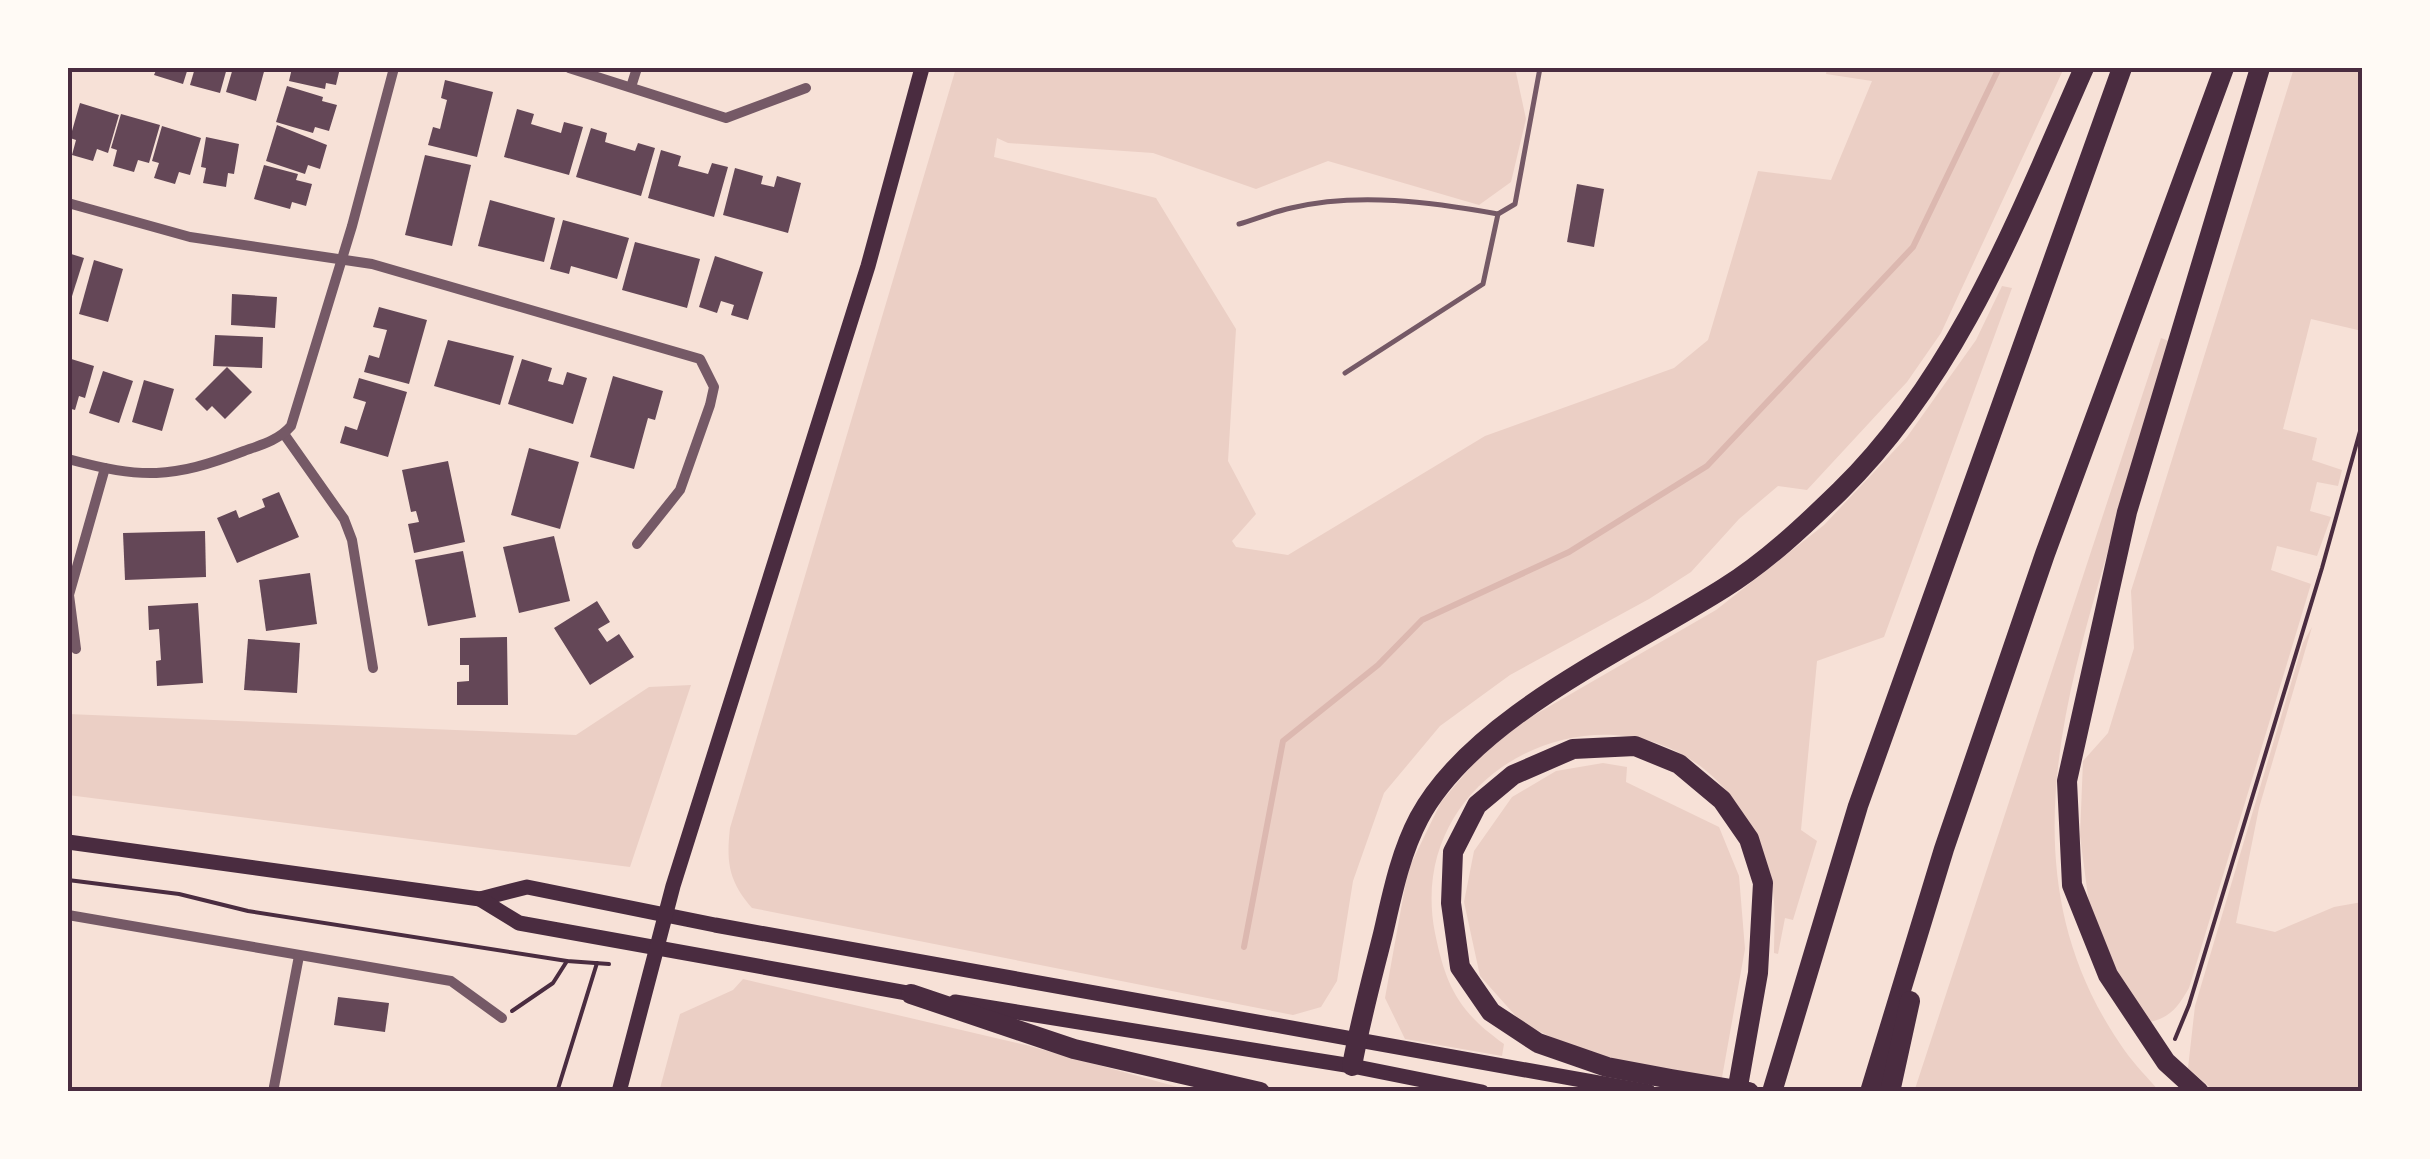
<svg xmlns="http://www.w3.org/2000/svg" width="2430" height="1159" viewBox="0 0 2430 1159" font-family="Lato,sans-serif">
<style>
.green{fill:#ebcfc5}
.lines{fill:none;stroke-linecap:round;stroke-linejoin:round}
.stream{stroke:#dcb8b0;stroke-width:6}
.building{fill:#644757}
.path{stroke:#4a2c40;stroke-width:4}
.service{stroke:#755966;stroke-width:5}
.minor{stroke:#755966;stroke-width:10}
.secondary{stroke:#4a2c40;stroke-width:15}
.motorway{stroke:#4a2c40;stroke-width:20}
.neatline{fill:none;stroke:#4a2c40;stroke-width:4}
</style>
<rect width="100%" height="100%" fill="#f7e1d7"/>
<!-- green -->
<g class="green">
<path d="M956,68H1515L1526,119L1511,182L1479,205L1328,161L1256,189L1153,153L1008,143L997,138L994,157L1156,198L1236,329L1228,461L1256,514L1232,541L1236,547L1288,555L1485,436L1674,368L1708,340L1758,171L1831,180L1872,81L1826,74L1827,68H2064L1941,333L1907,382L1807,490L1778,486L1739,519L1691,572L1649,599L1510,675L1440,726L1384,793L1353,881L1337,981L1321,1007L1293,1015L752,908C729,881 726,863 730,828Z"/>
<path d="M2294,68H2362V331L2311,319L2283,429L2317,438L2312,460L2342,470L2338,486L2317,482L2310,511L2331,517L2317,556L2277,546L2271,570L2311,584L2189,988C2177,1009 2168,1020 2143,1023L2113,970L2089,904L2080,836L2083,761L2108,733L2134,648L2131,591Z"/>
<path d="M2002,286L2012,288L1884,637L1817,661L1801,830L1817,841L1793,920L1785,918L1778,954L1774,953C1774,931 1776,907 1772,885C1768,858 1755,832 1740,809C1641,658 1400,756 1435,933C1446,987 1459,1012 1504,1044L1502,1056L1405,1039L1385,998L1408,870L1441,802L1479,757L1524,721L1716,610L1824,525L1907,437L1976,340Z"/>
<path d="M2161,338L2169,341C2147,416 2125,492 2103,568C2054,734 2016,897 2125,1051C2135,1065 2148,1078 2159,1091L1914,1092Z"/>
<path d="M2312,627L2259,808L2236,923L2275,932L2334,907L2362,902V1091H2214L2188,1068L2195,1006L2303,643Z"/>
<path d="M691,685L630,867L68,795V714L576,735L649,687Z"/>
<path d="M1603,763L1627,767L1626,782L1719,827L1739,876L1745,949L1721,1083L1595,1058L1522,1023L1480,976L1464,902L1474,851L1512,797L1556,771Z"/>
<path d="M743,979L1026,1045L1192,1091L659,1092L680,1014L733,990Z"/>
</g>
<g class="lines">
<!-- stream -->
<path class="stream" d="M1244,947L1283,741L1378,665L1422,620L1569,552L1707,466L1913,247L1999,68"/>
</g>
<!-- building -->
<g class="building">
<path d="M157,68H188L183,84L154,75Z"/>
<path d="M195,68H227L220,93L190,85Z"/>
<path d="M233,68H265L256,101L226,92Z"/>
<path d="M292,68H340L336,85L326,83L325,89L289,81Z"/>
<path d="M445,80L493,92L477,157L428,145L433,127L440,129L447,100L441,98Z"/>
<path d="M287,86L323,97L322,101L337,105L329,131L315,127L313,133L276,122Z"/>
<path d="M80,103L119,115L108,153L97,149L93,161L72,155L76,140L70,138Z"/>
<path d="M517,109L534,114L531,124L561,133L564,122L583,127L569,175L504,157Z"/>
<path d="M121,114L160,125L149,163L138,160L134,172L113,166L117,150L111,148Z"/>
<path d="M277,125L327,145L320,169L308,165L305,174L266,161Z"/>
<path d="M162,126L201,138L190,175L179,172L175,184L154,178L159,163L152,161Z"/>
<path d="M591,128L607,133L605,142L635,151L638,143L655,148L641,196L576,177Z"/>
<path d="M206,137L239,144L234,174L228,173L226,187L203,183L206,168L201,167Z"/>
<path d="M661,150L681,156L678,166L708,174L712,163L728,167L714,217L648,198Z"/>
<path d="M425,155L471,165L452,246L405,235Z"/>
<path d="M264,165L298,174L296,180L312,184L306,206L292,202L290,209L254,199Z"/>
<path d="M735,168L763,176L761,184L774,187L777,176L801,183L788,233L723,215Z"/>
<path d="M1577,184L1604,189L1594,247L1567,242Z"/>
<path d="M490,200L555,218L544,262L478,246Z"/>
<path d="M563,220L629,238L617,279L571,266L569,274L550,269Z"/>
<path d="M635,242L700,259L687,308L622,290Z"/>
<path d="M68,253L84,258L68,309Z"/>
<path d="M715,256L763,272L748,320L731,315L734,305L721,301L717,313L699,307Z"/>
<path d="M94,260L123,269L108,322L79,314Z"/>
<path d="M232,294L277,297L275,328L231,325Z"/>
<path d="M379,307L427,320L409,384L364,372L369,355L379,358L387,330L373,327Z"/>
<path d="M215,335L263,337L262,368L213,366Z"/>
<path d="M448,340L514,356L500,405L434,386Z"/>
<path d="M68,358L94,366L85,398L79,396L75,410L68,408Z"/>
<path d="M522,359L552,368L548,381L563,385L567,372L587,378L573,424L508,404Z"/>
<path d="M227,367L252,392L225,419L212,406L207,411L195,399Z"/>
<path d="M103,371L133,381L119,423L89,413Z"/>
<path d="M613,376L663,391L655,420L648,418L634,469L590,457Z"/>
<path d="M359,378L407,392L388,457L340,443L345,426L357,430L366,402L353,398Z"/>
<path d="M144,380L174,389L162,431L132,422Z"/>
<path d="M529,448L579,462L560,529L511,515Z"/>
<path d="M448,461L465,542L414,553L408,524L419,522L416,511L411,512L402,470Z"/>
<path d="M279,492L299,537L237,563L217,518L236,510L239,518L265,507L262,499Z"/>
<path d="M205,531L206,577L125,580L123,533Z"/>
<path d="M554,536L570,601L519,613L503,547Z"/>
<path d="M463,551L476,617L428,626L415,560Z"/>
<path d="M310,573L317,624L266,631L259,580Z"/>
<path d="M597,601L610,622L598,629L607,642L619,634L634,657L590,685L554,628Z"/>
<path d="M198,603L203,683L157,686L156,661L161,660L159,629L149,630L148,606Z"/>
<path d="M507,637L508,705H457V682L469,681V665H460V638Z"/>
<path d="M248,639L300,643L297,693L244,690Z"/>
<path d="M338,997L389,1003L385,1032L334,1025Z"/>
</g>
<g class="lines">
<!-- path -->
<g class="path">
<path d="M68,880L179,894L248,911L567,961L609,964"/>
<path d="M512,1011L553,983L567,961"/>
<path d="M2175,1039L2189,1005L2322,568L2362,424"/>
<path d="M557,1092L597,963"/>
</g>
<!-- service -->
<g class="service">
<path d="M1239,224C1256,219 1273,212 1291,208C1357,192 1432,202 1498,214L1515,204L1540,68"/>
<path d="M1345,373L1483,284L1498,214"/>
</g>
<!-- minor -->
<g class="minor">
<path d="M569,68L726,118L806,88"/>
<path d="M631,87L637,68"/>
<path d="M68,203L190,237L372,264L700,359L714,387L710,405L680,490L637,544"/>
<path d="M284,434L344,519L352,540L373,668"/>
<path d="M68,459C142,479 171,479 244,451C261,445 279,440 291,426L352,226L394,68"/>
<path d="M76,649L69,595L105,468"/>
<path d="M68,915L451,981L502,1018"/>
<path d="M273,1092L299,956"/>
</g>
<!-- secondary -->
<g class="secondary">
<path d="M68,842L480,899L527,887L715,925L1649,1092"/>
<path d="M480,899L519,923L918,995"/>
<path d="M955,1002L1352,1066L1482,1092"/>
<path d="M619,1092L673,886L868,266L922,68"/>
</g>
<!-- motorway -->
<g class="motorway">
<path d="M911,994L1074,1049L1260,1092"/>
<path d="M1352,1066C1360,1022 1372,978 1383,934C1392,895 1400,854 1419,818C1473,717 1628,649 1724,588C1766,562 1804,526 1840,491C1959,374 2018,217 2084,68"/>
<path d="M1737,1092L1758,973L1763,883L1749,839L1722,800L1679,764L1635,746L1573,749L1513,775L1477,805L1453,852L1451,903L1460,967L1491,1012L1538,1043L1607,1067L1671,1079L1749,1092"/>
<path d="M1772,1092L1858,806L2122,68"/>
<path d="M1870,1092L1944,849L2045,554L2224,68"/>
<path d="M1890,1092L1910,1001"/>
<path d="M2199,1092L2166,1062L2108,975L2072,885L2067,781L2127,512L2260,68"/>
</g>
</g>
<!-- border -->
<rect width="2430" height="1159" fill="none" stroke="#fffaf5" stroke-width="140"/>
<rect x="70" y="70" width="2290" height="1019" class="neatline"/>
</svg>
